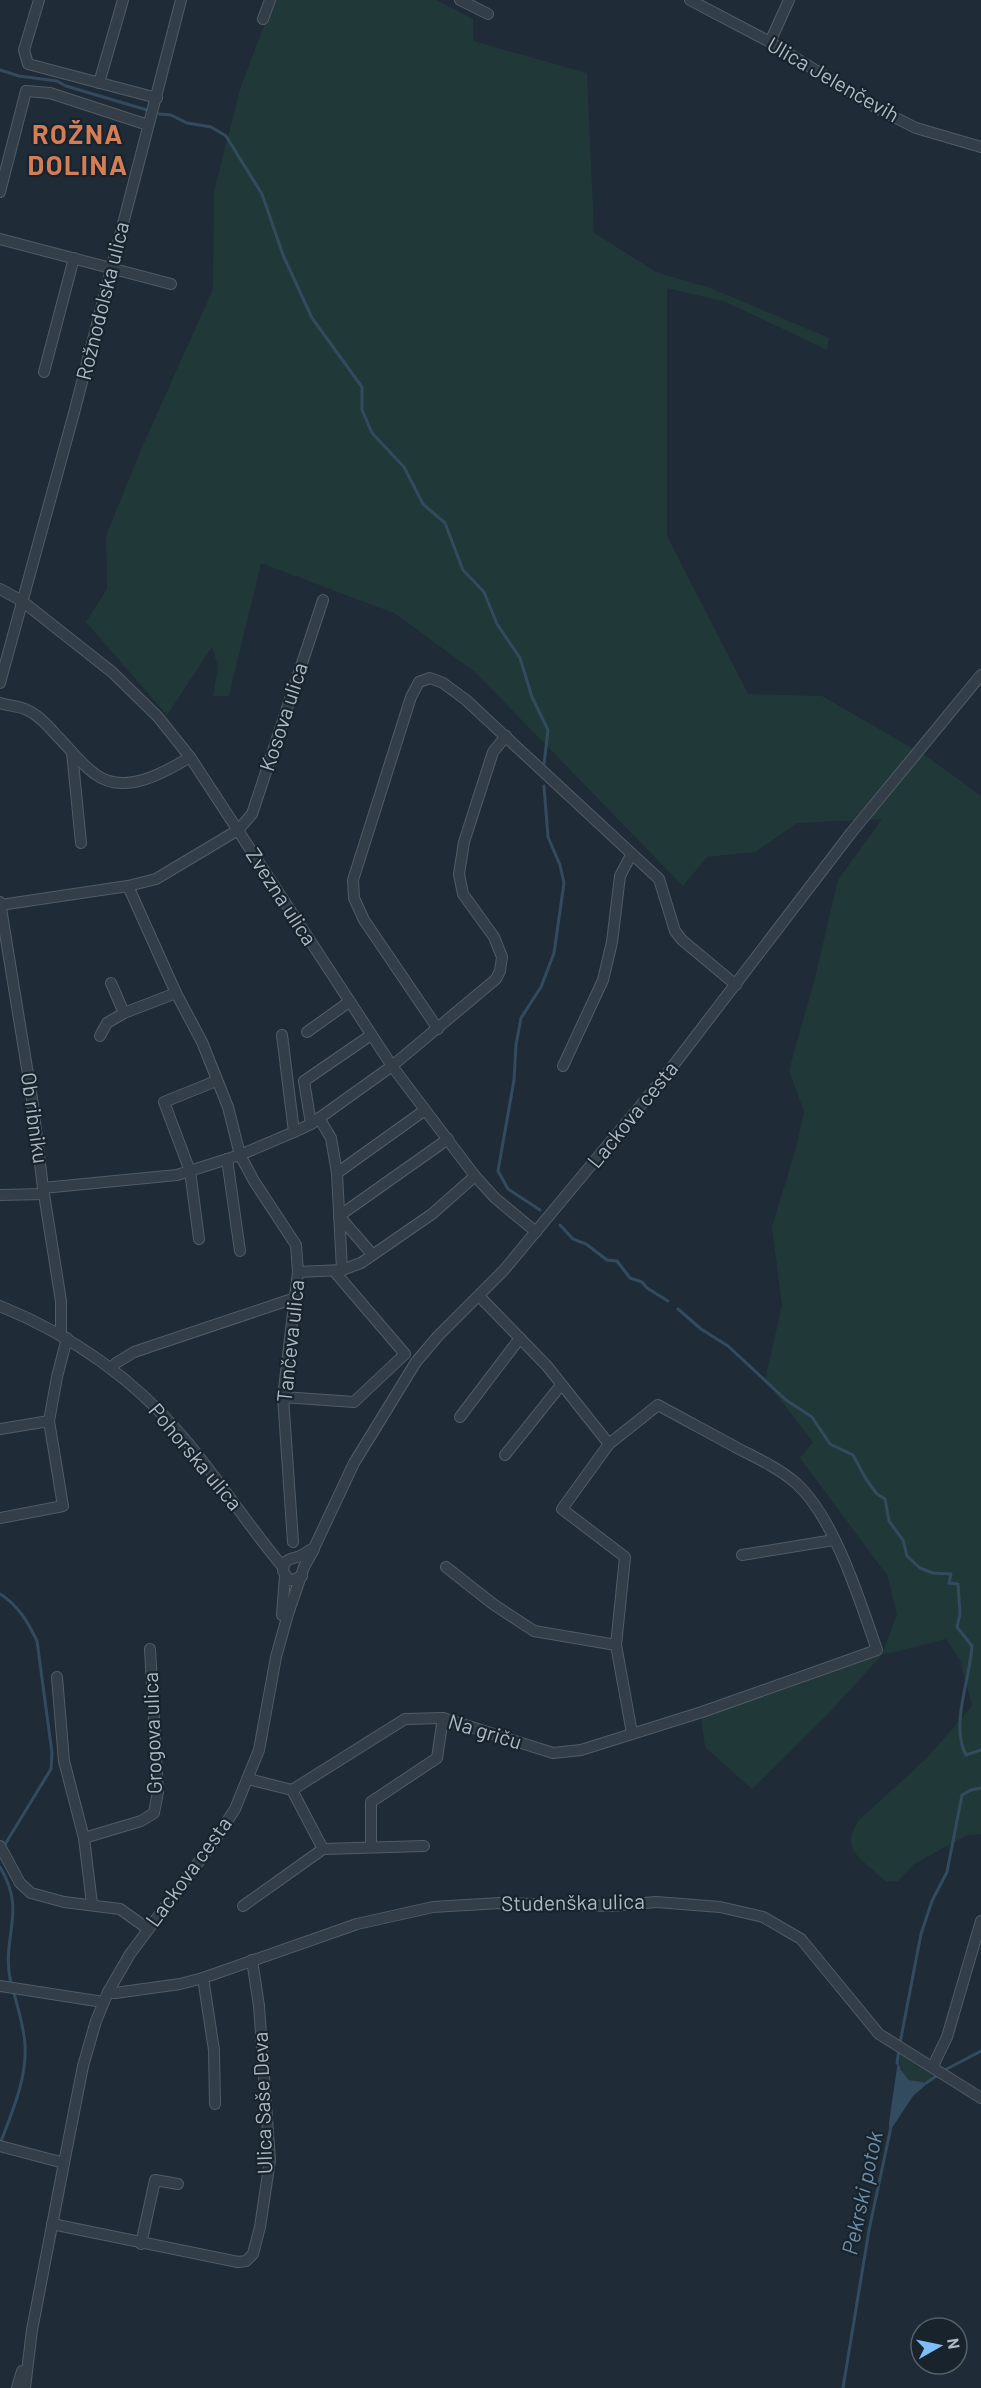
<svg xmlns="http://www.w3.org/2000/svg" width="981" height="2388" viewBox="0 0 981 2388" font-family="Barlow,sans-serif">
<style>
.green{fill:#213838}
.water{fill:#324b5f}
.lines{fill:none;stroke-linecap:round;stroke-linejoin:round}
.stream{stroke:#324b5f;stroke-width:3}
.minor-casing{stroke:#505c66;stroke-width:12}
.minor{stroke:#333e48;stroke-width:10}
.labels{text-anchor:middle;stroke-width:4.5;stroke-linejoin:round;paint-order:stroke}
.street-label{font-size:21px;fill:#adb9c5;stroke:#18232c}
.water-label{font-size:22px;font-style:italic;fill:#6d8eaa;stroke:#18232c}
.district-label{font-size:27px;font-weight:bold;letter-spacing:1.5px;fill:#d47e58;stroke:#18232c}
</style>
<rect width="100%" height="100%" fill="#1f2c37"/>
<!-- green -->
<g class="green">
<path d="M274,0H436L473,19V41L587,73L594,233L658,273L708,287L829,338L827,350L726,302L667,288V536L748,694L822,696L929,758L981,796V1834L967,1835L914,1864L898,1881L887,1882C881,1878 877,1874 872,1869C853,1854 843,1844 859,1820L927,1758L972,1706L960,1660L946,1639L882,1655L826,1716L752,1789L705,1747L701,1717L776,1689L882,1655L897,1614L887,1575L800,1458L813,1442L765,1380L782,1305L772,1227L796,1148L804,1112L789,1070L814,982L838,880L882,819L797,823L755,852L707,857L683,886L475,672L394,613L261,563L229,696H213L218,667L212,647L167,715L86,622L107,589L106,536L140,452L213,289L214,192L241,86Z"/>
<path d="M900,2051L918,2062L933,2076C914,2094 896,2072 900,2051Z"/>
</g>
<!-- water -->
<path class="water" d="M898,2061L901,2070L909,2080L928,2083L913,2096L892,2128H889V2122Z"/>
<g class="lines">
<!-- stream -->
<g class="stream">
<path d="M0,70L19,76L57,81L66,86L147,110"/>
<path d="M159,114L171,115L187,123L211,127L226,136L262,194L283,255L312,318L362,387V410L372,433L404,467L423,504L445,523L463,570L484,592L497,624L520,658L532,697L548,730L544,764"/>
<path d="M540,1210L508,1189L498,1171L514,1080L516,1045L521,1018L541,987L554,953L564,883L560,865L548,837L544,786"/>
<path d="M560,1225L573,1239L586,1244L607,1260L617,1261L630,1278L642,1282L647,1288L668,1301"/>
<path d="M678,1309L701,1329L728,1346L786,1400L812,1417L830,1444L853,1455L866,1479L877,1494L885,1499L889,1521L903,1540L907,1556L920,1568L933,1573L951,1574L949,1583L958,1584L960,1614L957,1627L972,1646C970,1680 950,1725 966,1755L981,1750"/>
<path d="M0,1594C18,1605 28,1622 37,1641L52,1753L51,1769L4,1846"/>
<path d="M0,1867C28,1913 0,1937 11,1984"/>
<path d="M900,2043L921,1934L932,1901L947,1872L962,1795L971,1790L981,1788"/>
<path d="M897,2063L899,2049"/>
<path d="M943,2071L981,2051"/>
<path d="M926,2083L938,2075"/>
<path d="M0,2144C12,2112 27,2079 25,2045C24,2027 18,2008 13,1990"/>
<path d="M843,2388L869,2230L891,2127"/>
</g>
<!-- minor casing -->
<g class="minor-casing">
<g id="minor">
<path d="M39,0L24,50L28,64L157,98"/>
<path d="M460,0L488,14"/>
<path d="M690,0L770,42L878,109L916,128L981,147"/>
<path d="M263,19L270,0"/>
<path d="M770,42L789,0"/>
<path d="M99,83L123,0"/>
<path d="M0,192L26,91L50,93L148,125"/>
<path d="M0,239L171,284"/>
<path d="M44,372L74,258"/>
<path d="M0,589L22,601L112,672L158,717L190,757L392,1066L475,1176L495,1198L536,1232"/>
<path d="M0,683L74,413L181,0"/>
<path d="M0,703C9,706 19,706 27,710C40,716 50,728 59,738C71,750 81,764 95,774C124,796 164,773 190,757"/>
<path d="M72,752L81,843"/>
<path d="M128,886L176,993L202,1042L228,1107L240,1155L254,1181L296,1245L298,1272L283,1397L293,1542"/>
<path d="M0,902L33,1105L43,1188L61,1301V1335"/>
<path d="M0,905L128,886L156,879L238,830L252,814L323,600"/>
<path d="M111,983L124,1013"/>
<path d="M438,1029L364,920L354,898L353,880L411,697L419,682L430,678L443,683L466,700L659,879L675,931L682,940L736,985"/>
<path d="M307,1032L349,1002"/>
<path d="M282,1035L294,1132"/>
<path d="M100,1036L107,1023L124,1013L176,993"/>
<path d="M563,1066L603,980L612,942L620,876L631,855"/>
<path d="M319,1118L331,1138L337,1173L342,1270"/>
<path d="M311,1124L304,1081L371,1035"/>
<path d="M227,1159L240,1251"/>
<path d="M337,1173L425,1110"/>
<path d="M43,1188L177,1175L240,1155L294,1132L311,1124L392,1066L496,979L500,971L502,957L494,937L463,894L459,874L464,842L493,752L506,736"/>
<path d="M0,1195L44,1194"/>
<path d="M199,1239L190,1171L164,1102L216,1081"/>
<path d="M372,1254L339,1216L448,1139"/>
<path d="M298,1272L342,1270L361,1263L432,1214L475,1176"/>
<path d="M0,1306C71,1335 134,1379 183,1437C219,1479 248,1526 283,1567"/>
<path d="M111,1369L116,1363L134,1352L295,1298"/>
<path d="M283,1397L354,1402L405,1354L334,1271"/>
<path d="M460,1417L520,1338"/>
<path d="M0,1429L49,1421"/>
<path d="M609,1444L562,1509L625,1557L616,1645L632,1733"/>
<path d="M505,1455L561,1385"/>
<path d="M0,1518L63,1506L49,1421L57,1377L67,1338"/>
<path d="M742,1555L834,1540"/>
<path d="M446,1567L493,1604L534,1631L616,1645"/>
<path d="M302,1576L293,1580H289L283,1571C284,1558 290,1560 300,1556C305,1554 309,1550 314,1548L354,1463L416,1362L438,1336L504,1270L666,1075L851,833L981,675"/>
<path d="M282,1615L285,1576"/>
<path d="M57,1677L64,1761L84,1838L92,1904"/>
<path d="M248,1779L292,1790L405,1719L443,1718L553,1753L581,1750L702,1712L877,1650C860,1601 835,1520 798,1485C782,1470 759,1459 739,1449C712,1434 685,1420 658,1405L609,1444L547,1366L479,1296"/>
<path d="M292,1790L323,1849"/>
<path d="M84,1838L141,1821L154,1813L158,1792L150,1649"/>
<path d="M0,1846L20,1883L31,1893L64,1902L120,1909L148,1929"/>
<path d="M371,1847V1802L437,1758L443,1718"/>
<path d="M243,1906L323,1849L424,1846"/>
<path d="M203,1978L214,2050L215,2104"/>
<path d="M0,1986L103,2002"/>
<path d="M108,1992L115,1993L180,1984L203,1978L357,1924L433,1907L500,1903L612,1906L656,1902L720,1907L763,1917L801,1939L879,2034L981,2098"/>
<path d="M933,2066L947,2037L981,1921"/>
<path d="M0,2146L64,2163"/>
<path d="M52,2224L238,2262L246,2261L253,2254L260,2227L270,2160L259,2006L252,1960"/>
<path d="M141,2244L155,2180L178,2184"/>
<path d="M17,2388L22,2371"/>
<path d="M25,2388L32,2330L64,2163L83,2066L96,2021L108,1992L130,1954L215,1840L235,1809L259,1750L276,1657L288,1614L304,1567L314,1549"/>
</g>
</g>
<!-- minor -->
<use href="#minor" class="minor"/>
</g>
<g class="labels">
<!-- street labels -->
<g class="street-label">
<text transform="translate(833 80) rotate(30)" y="7">Ulica Jelenčevih</text>
<text transform="translate(103 301) rotate(-76)" y="7">Rožnodolska ulica</text>
<text transform="translate(284 717) rotate(-72)" y="7">Kosova ulica</text>
<text transform="translate(281 897) rotate(57)" y="7">Zvezna ulica</text>
<text transform="translate(633 1115) rotate(-51)" y="7">Lackova cesta</text>
<text transform="translate(34 1118) rotate(82)" y="7">Ob ribniku</text>
<text transform="translate(291 1341) rotate(-84)" y="7">Tančeva ulica</text>
<text transform="translate(195 1457) rotate(50)" y="7">Pohorska ulica</text>
<text transform="translate(485 1732) rotate(17)" y="7">Na griču</text>
<text transform="translate(153 1733) rotate(-92)" y="7">Grogova ulica</text>
<text transform="translate(189 1872) rotate(-54)" y="7">Lackova cesta</text>
<text transform="translate(573 1903) rotate(-1)" y="7">Studenška ulica</text>
<text transform="translate(263 2103) rotate(-92)" y="7">Ulica Saše Deva</text>
</g>
<!-- water labels -->
<g class="water-label">
<text transform="translate(862 2193) rotate(-78)" y="8">Pekrski potok</text>
</g>
<!-- district labels -->
<g class="district-label">
<text x="78" y="144">ROŽNA<tspan x="78" dy="31">DOLINA</tspan></text>
</g>
</g>
<!-- north arrow -->
<g transform="translate(939 2346) rotate(81)"><circle r="28" fill="#18232c" stroke="#545f69" stroke-width="1.5"/>
<path d="M0-4.5L10 22L0 15L-10 22Z" fill="#7dbdf9"/>
<text y="-9" font-size="16" font-weight="bold" text-anchor="middle" fill="#adb9c5">N</text>
</g>
</svg>
